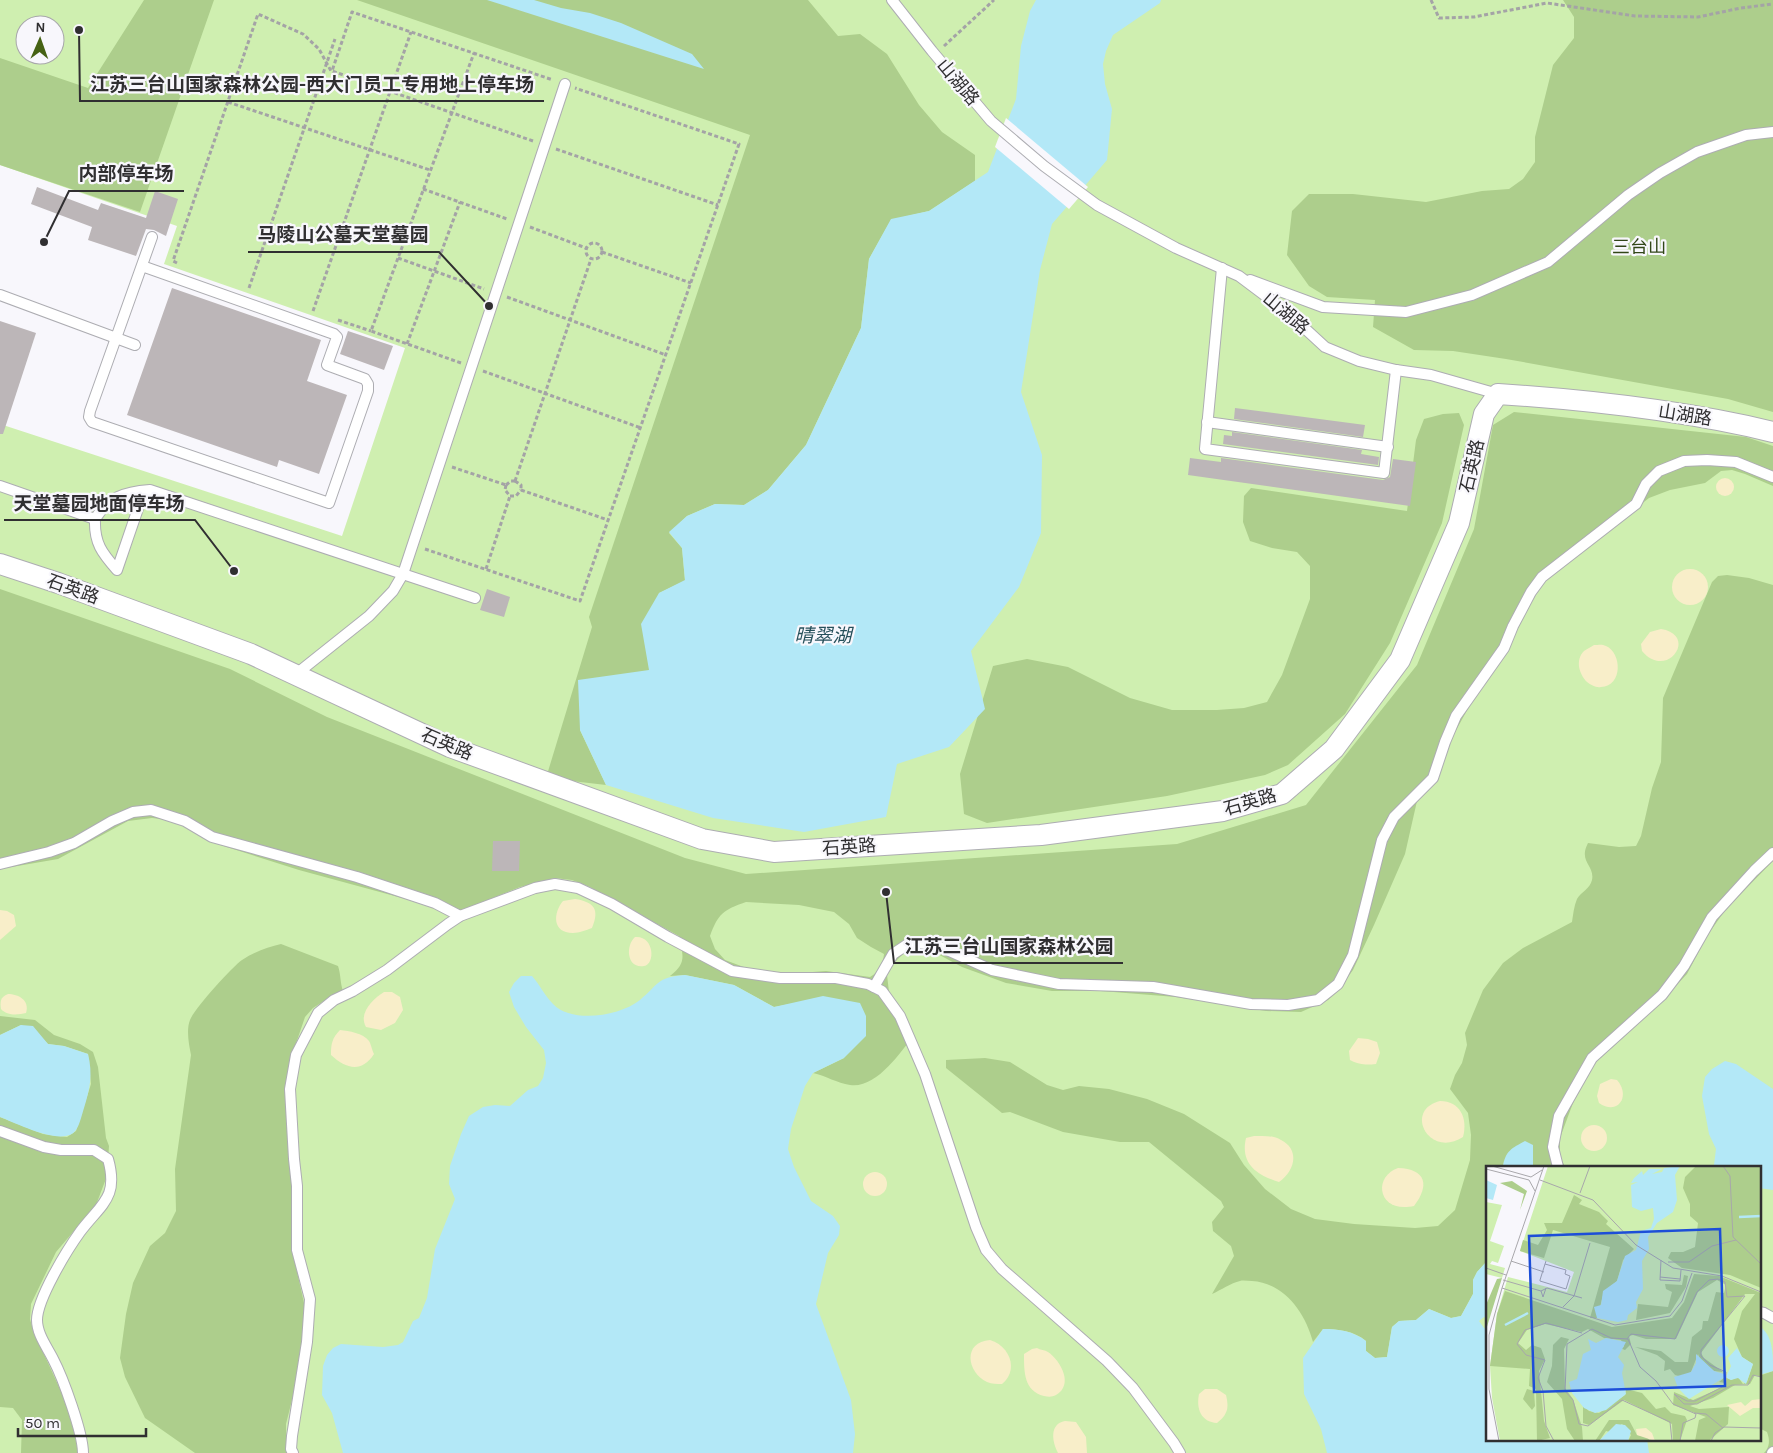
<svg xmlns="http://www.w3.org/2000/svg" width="1773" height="1453" viewBox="0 0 1773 1453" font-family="Karla,'Noto Sans SC',sans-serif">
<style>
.green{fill:#cfefb0;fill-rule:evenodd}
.forest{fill:#adce8c;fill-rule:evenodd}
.sand{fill:#f8eec9}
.water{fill:#b3e8f7}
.pier{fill:#f8f7fc}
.building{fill:#bcb6b8}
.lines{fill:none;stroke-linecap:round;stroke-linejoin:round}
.service-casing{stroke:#adadb2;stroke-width:12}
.minor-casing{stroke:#adadb2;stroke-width:22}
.path{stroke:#a4a3a6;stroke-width:3;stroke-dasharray:4 2.5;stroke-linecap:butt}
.service{stroke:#fff;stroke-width:10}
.minor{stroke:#fff;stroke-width:20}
.labels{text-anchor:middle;stroke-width:4.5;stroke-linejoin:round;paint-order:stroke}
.street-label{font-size:18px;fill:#302f31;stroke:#f8f7fc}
.park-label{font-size:18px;fill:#314617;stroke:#f8f7fc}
.water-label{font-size:19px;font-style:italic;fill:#26505b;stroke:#f8f7fc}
.inset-river{fill:none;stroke:#b3e8f7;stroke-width:2.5}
.inset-road{fill:none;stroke:#a8a7ab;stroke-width:1}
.view{fill:#1d4ed8;fill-opacity:0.15;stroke:#1d4ed8;stroke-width:2.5}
.inset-edge{fill:none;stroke:#302f31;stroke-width:2.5}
.leader{fill:none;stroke:#302f31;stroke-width:2}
.callout-dot{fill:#302f31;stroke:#f8f7fc;stroke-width:2}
.callout-label{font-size:19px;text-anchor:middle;font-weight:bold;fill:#302f31;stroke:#f8f7fc;stroke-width:4.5;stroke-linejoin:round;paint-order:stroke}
</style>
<rect width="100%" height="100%" fill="#f8f7fc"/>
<!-- green -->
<path class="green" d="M0,0H1773V1453H0V424L342,536L405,348L164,264L177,226L0,165ZM25,25H55V55H25ZM1487,1167H1759V1439H1487Z"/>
<!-- forest -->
<g class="forest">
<path d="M144,0H214L140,212L0,165V58L88,88Z"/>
<path d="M357,0H808L838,36L860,34L887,54L919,105L942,132L975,155V181L929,211L891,220L869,259L861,328L806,445L768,490L744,505L715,504L687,516L669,533L682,548L685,581L659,593L649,670L580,730L606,785L546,778L592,627L589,617L750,135Z"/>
<path d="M1563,0H1773V412L1728,399L1506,359L1453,351L1414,350L1373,327L1375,300L1327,297L1309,286L1287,255L1292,211L1309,194H1353L1426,202L1482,191L1509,189L1523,179L1535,162V137L1553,65L1574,38V17Z"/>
<path d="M1514,412L1746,437L1773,446V486L1745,474L1732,470L1721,471L1705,483L1670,490L1649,498L1550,576L1540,586L1503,657L1476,694L1454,734L1437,778L1417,801L1405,854L1374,925L1353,970L1337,992L1328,1000L1301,1012L1266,1011L1176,997L1101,991H1052L1006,983L962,967L932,951L917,948L905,952L895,962L887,975L889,992L914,1035C900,1053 876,1089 850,1085C837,1083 826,1076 813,1073L844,1058L796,1003L774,1007L734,985L685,975L670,976C687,963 683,956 679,936L590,887L572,880L555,878L520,887L463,910L445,912L435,907L299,870L211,842L189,828L170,820L152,818L128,821L58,859L0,869V589L230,669L327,717L685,858L746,874L1177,844L1306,805L1417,665L1474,529L1493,425ZM746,902L799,905L834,912L849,924L857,938L871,947L884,954C883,964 879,972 870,977L826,971L799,973L770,972L749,969L725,960L715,949L710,936C718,914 723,910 746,902Z"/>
<path d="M1459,413L1464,425L1442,523L1390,643L1345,714L1288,765L1265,775L1167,796L987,823L964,814L960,774L993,666L1027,659L1068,667L1130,698L1172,710H1217L1244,708L1267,702L1282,675L1310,599V566L1297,552L1272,548L1250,541L1243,522L1244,496L1251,488L1407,511L1416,440L1424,419L1443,414Z"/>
<path d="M1727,575L1749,578L1773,585V861L1726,909L1707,936L1687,974L1653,1010L1595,1063L1573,1103L1560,1138V1156L1565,1167H1533L1532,1158L1504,1161L1503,1167H1487V1261L1477,1272L1473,1280V1294L1461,1316L1451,1318L1429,1309L1416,1320L1399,1321L1392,1327L1387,1357L1375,1358L1366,1351V1341C1354,1331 1339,1329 1323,1329L1313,1342C1305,1312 1284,1283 1252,1281C1248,1281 1243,1280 1240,1281C1231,1283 1221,1290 1212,1294L1234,1256L1231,1246L1213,1231L1212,1222L1224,1207L1221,1201L1149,1142H1120L1063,1132L1010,1112L1002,1113L946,1068V1060L985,1058L1010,1062L1047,1085L1063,1090L1079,1086L1109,1089L1147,1099L1184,1114L1230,1143L1244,1165L1265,1189L1291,1209L1315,1219L1354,1224L1415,1228L1438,1226L1455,1210L1470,1160L1471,1135L1468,1113L1450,1089L1455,1075L1462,1063L1467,1045L1465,1033L1483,990L1503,963L1523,948L1572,922C1573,915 1574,906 1577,899C1581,892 1590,889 1592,880C1595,865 1578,862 1588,843L1619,847L1636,846L1641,836L1652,788L1661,762L1663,698L1712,582L1718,576Z"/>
<path d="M281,944L338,966C341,975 340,983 343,991L327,999L313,1008L305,1017L289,1064L287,1086L293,1182L294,1258L304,1303V1326L300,1351L294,1392L286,1424V1446L288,1453H195L145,1418L125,1377L120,1358L126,1314L133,1283L150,1246L165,1233L176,1211L175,1169L191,1055C189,1045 186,1030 190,1020C194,1009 232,967 242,960C254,952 268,947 281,944Z"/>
<path d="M0,1016L35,1020L54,1035L80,1044L93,1052L98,1067L106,1138L109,1146L107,1176L96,1205L56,1252L31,1304L30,1319L33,1330L64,1398L75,1435L78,1453H21L22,1420L13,1408L0,1407V1117L43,1134L57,1136L67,1137L76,1131L91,1084L88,1054L64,1046L48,1044L40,1036L21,1025L0,1035Z"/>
<path d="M1773,1371V1453H1764C1770,1447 1770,1440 1767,1432L1759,1428V1376Z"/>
</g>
<!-- sand -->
<g class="sand">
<circle cx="1725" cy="487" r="9"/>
<circle cx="1690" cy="587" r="18"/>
<path d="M1661,629C1699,635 1667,681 1642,651L1641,644L1650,632Z"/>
<path d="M1594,645C1599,645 1602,644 1606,646C1622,653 1623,686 1601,687C1596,688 1591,685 1587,682C1579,674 1575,660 1584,651C1587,649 1591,647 1594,645Z"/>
<path d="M575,899C594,902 600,909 592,928C586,930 579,933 573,933C552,933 553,913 563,901Z"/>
<path d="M0,910L7,911L14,915L16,926L0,940Z"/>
<path d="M635,937C654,935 656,964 644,966C627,969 625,946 635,937Z"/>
<path d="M384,992H392L400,997L403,1010L395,1023L381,1030L366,1027C358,1013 373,999 384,992Z"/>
<path d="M8,994C18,994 30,1000 26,1013C18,1015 7,1016 1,1009C0,1002 0,997 8,994Z"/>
<path d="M340,1030C349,1031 363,1033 369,1041C371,1044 372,1050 374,1054C362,1073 346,1069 331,1055C331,1044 332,1038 340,1030Z"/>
<path d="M1358,1038L1368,1039L1377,1042L1380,1053L1376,1064C1366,1065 1360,1065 1350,1060L1349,1051Z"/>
<path d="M1611,1079L1617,1080C1631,1096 1618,1116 1599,1103L1597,1096L1600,1084Z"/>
<path d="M1440,1101C1460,1101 1468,1118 1463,1137C1429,1159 1403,1110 1440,1101Z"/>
<circle cx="1594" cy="1138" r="13"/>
<path d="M1254,1136C1263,1136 1273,1135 1281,1140C1301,1150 1294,1172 1279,1182C1257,1175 1240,1164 1246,1138Z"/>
<path d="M1398,1168C1426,1169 1430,1185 1414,1206C1378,1214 1372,1177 1398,1168Z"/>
<circle cx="875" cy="1184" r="12"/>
<path d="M990,1340C1010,1346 1019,1370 1002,1384C997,1384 992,1384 987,1382C967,1373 962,1342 990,1340Z"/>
<path d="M1037,1348C1040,1350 1045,1350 1048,1352C1061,1361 1074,1385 1056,1395C1052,1397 1049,1397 1044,1396C1024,1391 1024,1372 1024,1354L1032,1349Z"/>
<path d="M1205,1389H1217L1226,1395C1229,1408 1228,1414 1217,1423C1201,1422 1196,1409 1199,1394Z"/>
<path d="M1065,1421L1076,1422L1086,1437L1087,1453H1058C1052,1442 1049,1424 1065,1421Z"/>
</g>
<!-- water -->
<g class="water">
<path d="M487,0H534L561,8L590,13L621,23L692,54L704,69Z"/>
<path d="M1036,0H1161L1160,3L1113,35L1106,51L1103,64L1105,84L1112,109L1107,160L1052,224L1040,270L1021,392L1042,455L1041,533L1019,587L971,651L985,709L949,747L897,764L886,817L804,832L713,818L606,785L580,730L578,680L649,670L641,624L659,593L685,580L682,548L669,532L687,516L715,504L744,505L768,490L806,445L861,328L869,259L891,219L929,211L988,172L1016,99L1021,46L1030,11Z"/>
<path d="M685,975L734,985L774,1007L823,996L860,1003L866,1016V1036L844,1058L813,1073L805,1086L791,1129L788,1149L794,1167L811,1201L833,1216L840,1226L839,1235L828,1253L816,1304L851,1400L855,1434L853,1453H343L332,1413L322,1395L323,1366L327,1355L333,1348L341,1344L383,1347L398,1345L403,1342L413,1321L419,1318L427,1298L435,1249L455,1199L449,1184L450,1166L461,1134L469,1116L483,1107L495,1105L510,1106L528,1090L538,1086L543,1078L546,1063L544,1050L526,1027L514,1007L509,992L514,983L521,976H532C540,985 545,996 553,1004C572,1024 620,1016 640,1000C659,984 657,977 685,975Z"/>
<path d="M21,1025L33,1026L48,1044L64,1046L88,1054C93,1074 90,1089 84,1108C82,1114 80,1124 76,1130C64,1148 16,1123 0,1117V1035Z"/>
<path d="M1725,1061L1736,1064L1773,1089V1190L1759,1188V1167H1715L1714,1165L1716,1149L1709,1134L1702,1096L1705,1077L1712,1069Z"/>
<path d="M1525,1141L1533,1145V1167H1503C1505,1151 1512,1148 1525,1141Z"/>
<path d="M1487,1261V1318L1484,1317L1479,1321L1484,1328L1487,1329V1439H1647L1649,1453H1327L1321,1429L1304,1394L1303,1358L1323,1329C1339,1329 1353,1331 1366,1341V1351L1375,1358L1387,1357L1392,1327L1399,1321L1416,1320L1429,1309L1451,1318L1461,1316L1473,1294V1280L1477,1272Z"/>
<path d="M1759,1326C1773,1335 1773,1353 1773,1371L1759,1375Z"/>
</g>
<!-- pier -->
<path class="pier" d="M1006,118L1088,187L1069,209L995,147Z"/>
<!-- building -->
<g class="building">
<path d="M37,187L98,210L101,203L146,218L155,191L178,199L166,236L154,230L146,229L136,256L88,240L92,227L31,204Z"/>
<path d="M172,288L321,340L307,381L347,395L319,474L279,460L277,467L127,415Z"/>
<path d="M0,321L36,333L3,434H0Z"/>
<path d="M348,331L393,346L384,370L340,354Z"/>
<path d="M1235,408L1365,425L1363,437L1234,419Z"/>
<path d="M1232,432L1362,450L1361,454L1379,457L1378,465L1223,444L1224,435L1232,436Z"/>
<path d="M1190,458L1221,462V458L1383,480L1390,477L1393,459L1416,462L1410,506L1188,475Z"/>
<path d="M487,589L510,597L504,617L480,610Z"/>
<path d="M493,841H520L519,871H492Z"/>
</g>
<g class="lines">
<!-- service casing -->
<g class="service-casing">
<g id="service">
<path d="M892,0L932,51L991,121L1044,166L1097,205L1176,248L1239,276L1287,312L1325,347L1359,361L1396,370L1431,375L1498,394"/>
<path d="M142,266L334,334L337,337L327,365L365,379L368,384V391L329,503L92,422L89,417L90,411L152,237"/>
<path d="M1222,268L1205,449L1384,473L1396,370"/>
<path d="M1250,280L1323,307L1406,312L1472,295L1548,262L1628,195L1660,173L1697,152L1746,135L1773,132"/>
<path d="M0,295L135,345"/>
<path d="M1207,422L1388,447"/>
<path d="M0,486L95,519C109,497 124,492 150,490L475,598"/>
<path d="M95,519C94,543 102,553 117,570L144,491"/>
<path d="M295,675L369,616L393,591L403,574L565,84"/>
<path d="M0,864L49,852L74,843L112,821L133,812L151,810L185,821L212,837L357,877L435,903L460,916"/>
<path d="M874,987L893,954L908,944L920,943L938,946L992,970L1059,984L1153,987L1251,1004L1288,1005L1318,1000L1338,984L1353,955L1382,840L1394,817L1433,778L1445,742L1456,716L1504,648L1513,626L1531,592L1542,577L1636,504L1646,484L1659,471L1684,461L1707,460L1736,462L1773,477"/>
<path d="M0,1131L44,1147L61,1150H94L108,1159C119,1198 101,1204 80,1232C67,1250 37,1299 37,1320C37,1334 47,1347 53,1359C63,1378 83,1433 83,1453"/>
<path d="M1558,1167L1553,1147L1559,1116L1592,1058L1662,995L1684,966L1712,917L1754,871L1773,853"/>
<path d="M1759,1312L1764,1313L1773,1318"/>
<path d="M293,1453L291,1449L292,1436L307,1342L310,1299L297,1250V1186L294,1159L290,1089L296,1055L318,1013L334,1000L353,991L387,970L448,924L460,916L535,888L555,884L578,888L612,904L668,937L732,971L780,978H836L868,984L882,991L900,1016L925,1074L976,1227L986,1250L1002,1269L1107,1361L1133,1388L1174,1443L1180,1453"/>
<path d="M1772,1453L1773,1452"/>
</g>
</g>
<!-- minor casing -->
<g class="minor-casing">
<path id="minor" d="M0,564L58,583L251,654L450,747L702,839L774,852L1041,835L1223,811L1282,794L1334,749L1400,660L1459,523L1484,414L1498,394C1590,400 1683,410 1773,432"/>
</g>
<!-- path -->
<g class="path">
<path d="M1431,0L1439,18L1474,17L1547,3L1635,16L1698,17L1741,8L1773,4"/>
<path d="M944,46L994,0"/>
<path d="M228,102L430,170"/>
<path d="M533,141L332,71L352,12L553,80"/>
<path d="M556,149L718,205"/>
<path d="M423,189L507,219"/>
<path d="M530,227L586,248"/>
<circle cx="594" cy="251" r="8"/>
<path d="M602,252L691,283"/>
<path d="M398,258L484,289"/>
<path d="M177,263L173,261L258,14L303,34L319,49L331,71"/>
<path d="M249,288L335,39"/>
<path d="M507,297L666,355"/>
<path d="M313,311L411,32"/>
<path d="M338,320L371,331"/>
<path d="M407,344L460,202"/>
<path d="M461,363L371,331L474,53"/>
<path d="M483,371L641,428"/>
<path d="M452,467L506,485"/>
<path d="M515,481L591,259"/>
<path d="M515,481L521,485V490"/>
<path d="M506,485L505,490L510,496"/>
<path d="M506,485L511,481H515"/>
<path d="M521,490L608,520"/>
<path d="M510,496H516L521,490"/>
<path d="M425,549L580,601L739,144L575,88"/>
<path d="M486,569L510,496"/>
</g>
<!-- service -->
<use href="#service" class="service"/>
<!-- minor -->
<use href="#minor" class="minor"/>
</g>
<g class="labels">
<!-- street labels -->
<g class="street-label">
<text transform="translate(958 82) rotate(50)" y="6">山湖路</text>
<text transform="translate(1286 313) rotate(40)" y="6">山湖路</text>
<text transform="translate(1685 415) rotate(9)" y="6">山湖路</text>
<text transform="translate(1472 466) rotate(-77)" y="6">石英路</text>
<text transform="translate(73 589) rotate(20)" y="6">石英路</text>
<text transform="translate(447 744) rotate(23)" y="6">石英路</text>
<text transform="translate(1250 802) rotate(-16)" y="6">石英路</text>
<text transform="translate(849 847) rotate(-4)" y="6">石英路</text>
</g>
<!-- park labels -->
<g class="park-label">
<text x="1639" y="253">三台山</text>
</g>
<!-- water labels -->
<g class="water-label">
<text x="823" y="642">晴翠湖</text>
</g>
</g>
<!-- overview -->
<g transform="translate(1486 1166)">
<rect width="275" height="275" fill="#f8f7fc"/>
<path d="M62,0H275V275H14L6,232L4,200L11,148L22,111L81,126L88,106L34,85ZM0,36L16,39L4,75L18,80L12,97L6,95L4,98L19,102L16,112L0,108Z" fill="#cfefb0"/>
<path d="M210,0H275V122L244,109L196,102L182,92L185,86H197L209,81L212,57L204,50V38L197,22L199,11ZM26,15L41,25L34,44L38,28L14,17ZM88,29L96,34L93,38L113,46L122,55L120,58L148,83L137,94L131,115L118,126L111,152H104L124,81L67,64L58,92L34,85L37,74L52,79L61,64L58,57H76ZM208,108L233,110L275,127V211L269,209L264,218L249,219L227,232L204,240L213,243L243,241L242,258L224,274L209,275L213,254L220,251L187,239L188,226L207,234L237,221L239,217L233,216L239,211L245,214L252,211L257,218L261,216L267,198L256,191L248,173L256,145L269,128H259L215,187L218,192L237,206L228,205L214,193L212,188L205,206L197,211L189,209L184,203L178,205L179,195L171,189L149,181L175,185L189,196H202L206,171L216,163L217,155H222L230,126L238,127L240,119L231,114L212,126L190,173H160L147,169L143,170L145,178L139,184L134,182L138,181L135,174L118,172L102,163L96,166L59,158L41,164L32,177L40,184L46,179L55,182L59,193L53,205L58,255L64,272L51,275L50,223L43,220L44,203L4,200L11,148L19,125L126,161L186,152L198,136ZM198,109L202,110L200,121L184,147L150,154L152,138L182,141L186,126L180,123L179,118L196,119ZM16,112L0,164V139L11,113ZM75,171L83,173L78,183L79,222L87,233L96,261L97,275H89L81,263L76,233L61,216L66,200L67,179ZM41,223L48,225L49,240L46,244L37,233ZM140,223L156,227L170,243L179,241L185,247L199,250L201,254L194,275H187L186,258L138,234L103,259L97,257V239L103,245L113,247L139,229ZM123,254H143L151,269L161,271L164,275H142L145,269L136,258L124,266L120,265L114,274L109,275Z" fill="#adce8c"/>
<path d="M275,233V242H267L254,250L241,239L255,236L259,240L266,234ZM160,262L166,267L169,275L151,269L150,263Z" fill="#f8eec9"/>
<path d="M194,0L189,9L191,34L187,46L171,57L162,71L163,83L156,95L157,123L150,136L151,142L142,149L141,154L132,156L111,152L108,141L115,139L117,125L131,115L139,90L150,84L155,65L165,62L168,53L167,42L155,45L146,41L145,19L152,16L145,17L148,12L156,5L157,9L163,3H176L166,8L176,6L178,2ZM0,14L11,19L7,34L0,32ZM120,172L140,176L132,191L138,199L136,207L140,228L120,244L109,247L98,242L86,227L83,216L91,213L97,188L105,184L102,173L110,177ZM231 185a6 6 0 1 1 12 0a6 6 0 1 1-12 0ZM251,182L256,191L267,198L260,218L252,212L245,214L239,211L203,233L192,222L188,211L205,206L210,197V188L228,205L241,209L245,200L242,192ZM130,258L139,259L145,265L142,275H113Z" fill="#b3e8f7"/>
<path class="inset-river" d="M253,51L275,50M19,159L42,147"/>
<path class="inset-road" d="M6,0L45,11L56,4M237,0L244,10L247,71L275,98M0,3L43,14L49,25M54,14L107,34L150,79L187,102L236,110L275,126M94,27L104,0M175,94L174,114L194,115L195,104M25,95L58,106M182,96H203L226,80L250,74M59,98L80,104L79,108L84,110L80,123L54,115V114L59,98L60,95M0,102L20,109M174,111L194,113M17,114L55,125L61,122L96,132M16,122L129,159L184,150L196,135L206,107M55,125L57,131L60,122M77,141L88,130L104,77M141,173L145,168L189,173L211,126L223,114L232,113L239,116L241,131L259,130L215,184V190L224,199L240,206V219L209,235H201L188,228L198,238H211L246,219H262L267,209L275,211M208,247L220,248L237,262M13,275L3,223V169L16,122L58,0M68,275L60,260L57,225L52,212L59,194L40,189L31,178L39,164L60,157L96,167M186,275L184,256L136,234L102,260L93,258L87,234L79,225L81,178L106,163L125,172L142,173L154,201L170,215L187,238L210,248L209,252L197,257L194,275M225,275L229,267L238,261L275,262"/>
<path class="view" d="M234,63L239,220L48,226L43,70Z"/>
<rect width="275" height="275" class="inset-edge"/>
</g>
<!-- callouts -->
<path class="leader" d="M79 30L80 101H544M44 242L69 191H184M489 306L439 252H248M234 571L195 520H4M886 892L894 963H1123"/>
<g class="callout-dot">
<circle cx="79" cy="30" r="5"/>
<circle cx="44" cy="242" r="5"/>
<circle cx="489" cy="306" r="5"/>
<circle cx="234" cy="571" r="5"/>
<circle cx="886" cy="892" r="5"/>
</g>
<g class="callout-label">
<text x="312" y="91">江苏三台山国家森林公园-西大门员工专用地上停车场</text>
<text x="126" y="180">内部停车场</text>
<text x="343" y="241">马陵山公墓天堂墓园</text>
<text x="99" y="510">天堂墓园地面停车场</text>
<text x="1009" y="953">江苏三台山国家森林公园</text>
</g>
<!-- north arrow -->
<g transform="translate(40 40) rotate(2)"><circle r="24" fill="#f8f7fc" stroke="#a8a7ab"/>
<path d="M0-4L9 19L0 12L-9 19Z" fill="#466214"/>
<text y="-8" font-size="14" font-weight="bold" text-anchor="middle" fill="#302f31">N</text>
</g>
<!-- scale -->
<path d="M18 1428v8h128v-8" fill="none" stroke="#302f31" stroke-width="2.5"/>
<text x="25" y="1428" font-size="15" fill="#302f31" stroke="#f8f7fc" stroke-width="4" paint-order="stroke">50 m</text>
</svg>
